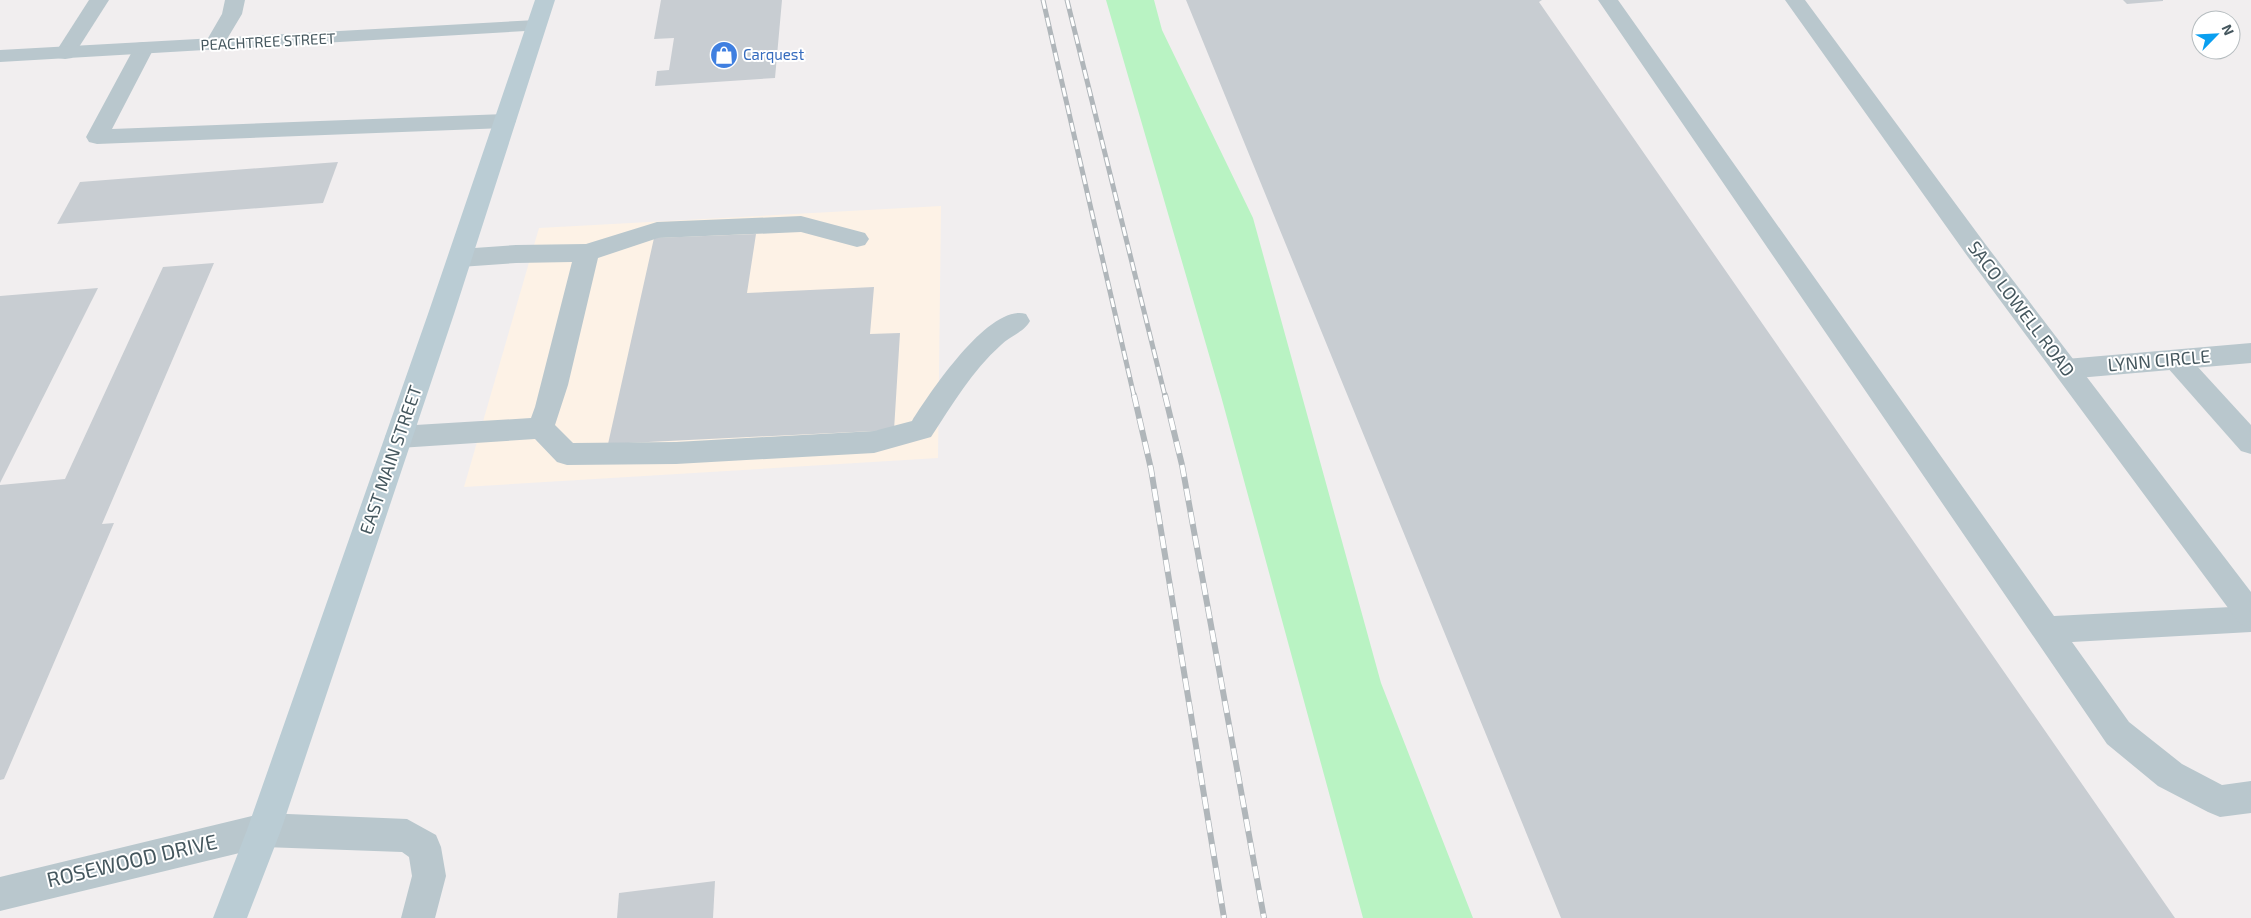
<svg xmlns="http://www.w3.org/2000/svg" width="2251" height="918" viewBox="0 0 2251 918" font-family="'Exo 2',sans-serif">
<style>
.commercial{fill:#fdf2e6}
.green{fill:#b9f3c3}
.building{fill:#c8cdd2}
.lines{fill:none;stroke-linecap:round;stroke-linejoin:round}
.service{fill:#b9c7cd;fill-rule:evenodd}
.minor{fill:#b9c7cd;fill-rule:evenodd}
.tertiary{fill:#b9c7cd;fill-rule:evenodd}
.secondary{fill:#baccd4;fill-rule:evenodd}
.rail-far1-casing{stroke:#b0b6ba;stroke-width:5}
.rail-casing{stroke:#b0b6ba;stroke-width:6}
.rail-far1{stroke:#fff;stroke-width:3;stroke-dasharray:9;stroke-linecap:butt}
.rail{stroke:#fff;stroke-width:4.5;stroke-dasharray:12;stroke-linecap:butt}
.labels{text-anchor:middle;stroke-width:4;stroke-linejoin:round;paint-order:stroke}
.far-street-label{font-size:15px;fill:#45575e;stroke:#fff}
.far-shop-label{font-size:15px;fill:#366cbe;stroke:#fff;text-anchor:start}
.street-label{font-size:18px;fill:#45575e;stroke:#fff}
.near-street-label{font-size:21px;fill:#45575e;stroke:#fff}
</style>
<rect width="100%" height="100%" fill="#f1eeef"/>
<!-- commercial -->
<path class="commercial" d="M941,206L938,458L464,487L539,228Z"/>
<!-- green -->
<path class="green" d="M1106,0H1154L1162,30L1253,218L1381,683L1473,918H1363L1221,396Z"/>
<!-- building -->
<g class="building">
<path d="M661,0H782L775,78L655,86L657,71L669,70L674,38L654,39Z"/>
<path d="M1186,0H1542L1539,2L2175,918H1561Z"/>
<path d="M2123,0H2163V1L2127,4Z"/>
<path d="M338,162L323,203L57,224L80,182Z"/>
<path d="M756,234L747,293L874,287L870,334L900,333L894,430L608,444L654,238Z"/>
<path d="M214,263L102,524L114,523L4,779L0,780V485L65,479L163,267Z"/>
<path d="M98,288L0,483V296Z"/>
<path d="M715,881L713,918H617L619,893Z"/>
</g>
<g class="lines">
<!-- service -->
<g class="service">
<path d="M89,0H109L72,58L65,59L58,58L55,53Z"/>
<path d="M225,0H245L242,14L221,49L214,51L207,49L204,45L222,14Z"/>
<path d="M1598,0H1618L2054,616L2251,606V632L2072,642L2129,722L2182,764L2222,785L2251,781V813L2220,817L2208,812L2158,786L2107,744Z"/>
<path d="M144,42L151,43L154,48L112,129L505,114L513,116L516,121L513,126L505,128L97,144L89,142L86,137L134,48L137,43Z"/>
<path d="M801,216L865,233L869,239L865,245L857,247L801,232L658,238L598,258L568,385L555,425L573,443L676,442L874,431L912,421C930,393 989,303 1026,314L1030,321C1023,333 1010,336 1001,345C972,371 952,405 931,437L874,453L676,464L567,465L557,462L535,439L399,448L389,445L385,437L389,429L399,426L531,418L535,407L572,262L516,263L460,267L451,264L448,258L451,252L460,249L516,245L586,244L657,222Z"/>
<path d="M2176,350L2185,353L2251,425V454L2241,451L2167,367L2163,360L2167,353Z"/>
<path d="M264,813L407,819L436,835L441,847L446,876L435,918H401L412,876L409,857L402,852L264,847L252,842L247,830L252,818Z"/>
</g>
<!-- minor -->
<g class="minor">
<path d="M536,20L543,22L546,26L543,30L0,62V50Z"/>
<path d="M2251,343V363L2066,379L2057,376L2053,369L2057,362L2066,359Z"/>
<path d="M264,813L276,818L281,830L276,842L264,847L0,911V877Z"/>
</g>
<!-- tertiary -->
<path class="tertiary" d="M1785,0H1805L1986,245L2251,592V628L2240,624L1968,257Z"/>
<!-- secondary -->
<path class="secondary" d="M535,0H555L454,314L281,830L247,918H213L247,830L428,314Z"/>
<!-- rail-far1 casing -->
<g class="rail-far1-casing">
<g id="rail-far1">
<path d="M1043,0L1134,396"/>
<path d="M1067,0L1165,396"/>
</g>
</g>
<!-- rail casing -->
<g class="rail-casing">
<g id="rail">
<path d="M1134,395L1151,469L1224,918"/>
<path d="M1165,395L1182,465L1264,918"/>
</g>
</g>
<!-- rail-far1 -->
<use href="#rail-far1" class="rail-far1"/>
<!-- rail -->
<use href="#rail" class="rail"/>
</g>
<!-- icons -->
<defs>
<g id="shop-disc" transform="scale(1.4375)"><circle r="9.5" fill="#3f7fe0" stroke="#fff"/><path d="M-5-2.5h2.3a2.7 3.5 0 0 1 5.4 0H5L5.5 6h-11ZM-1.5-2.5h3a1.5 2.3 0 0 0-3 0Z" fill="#fff"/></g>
</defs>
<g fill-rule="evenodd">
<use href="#shop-disc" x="724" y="55"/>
</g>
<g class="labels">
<!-- far-street labels -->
<g class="far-street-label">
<text transform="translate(268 42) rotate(-3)" y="5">PEACHTREE STREET</text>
</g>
<!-- far-shop labels -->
<g class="far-shop-label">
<text x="743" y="60">Carquest</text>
</g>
<!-- street labels -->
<g class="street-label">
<text transform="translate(2021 309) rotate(53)" y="6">SACO LOWELL ROAD</text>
<text transform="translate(2159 361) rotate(-5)" y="6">LYNN CIRCLE</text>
<text transform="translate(391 460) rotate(-71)" y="6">EAST MAIN STREET</text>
</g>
<!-- near-street labels -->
<g class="near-street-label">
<text transform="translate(132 861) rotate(-13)" y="7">ROSEWOOD DRIVE</text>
</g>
</g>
<!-- north arrow -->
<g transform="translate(2216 35) rotate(66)"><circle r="24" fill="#ffffff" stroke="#b5bcbf"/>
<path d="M0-4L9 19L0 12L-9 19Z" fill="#0a9ff0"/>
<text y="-8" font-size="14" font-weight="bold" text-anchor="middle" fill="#45575e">N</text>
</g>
</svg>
